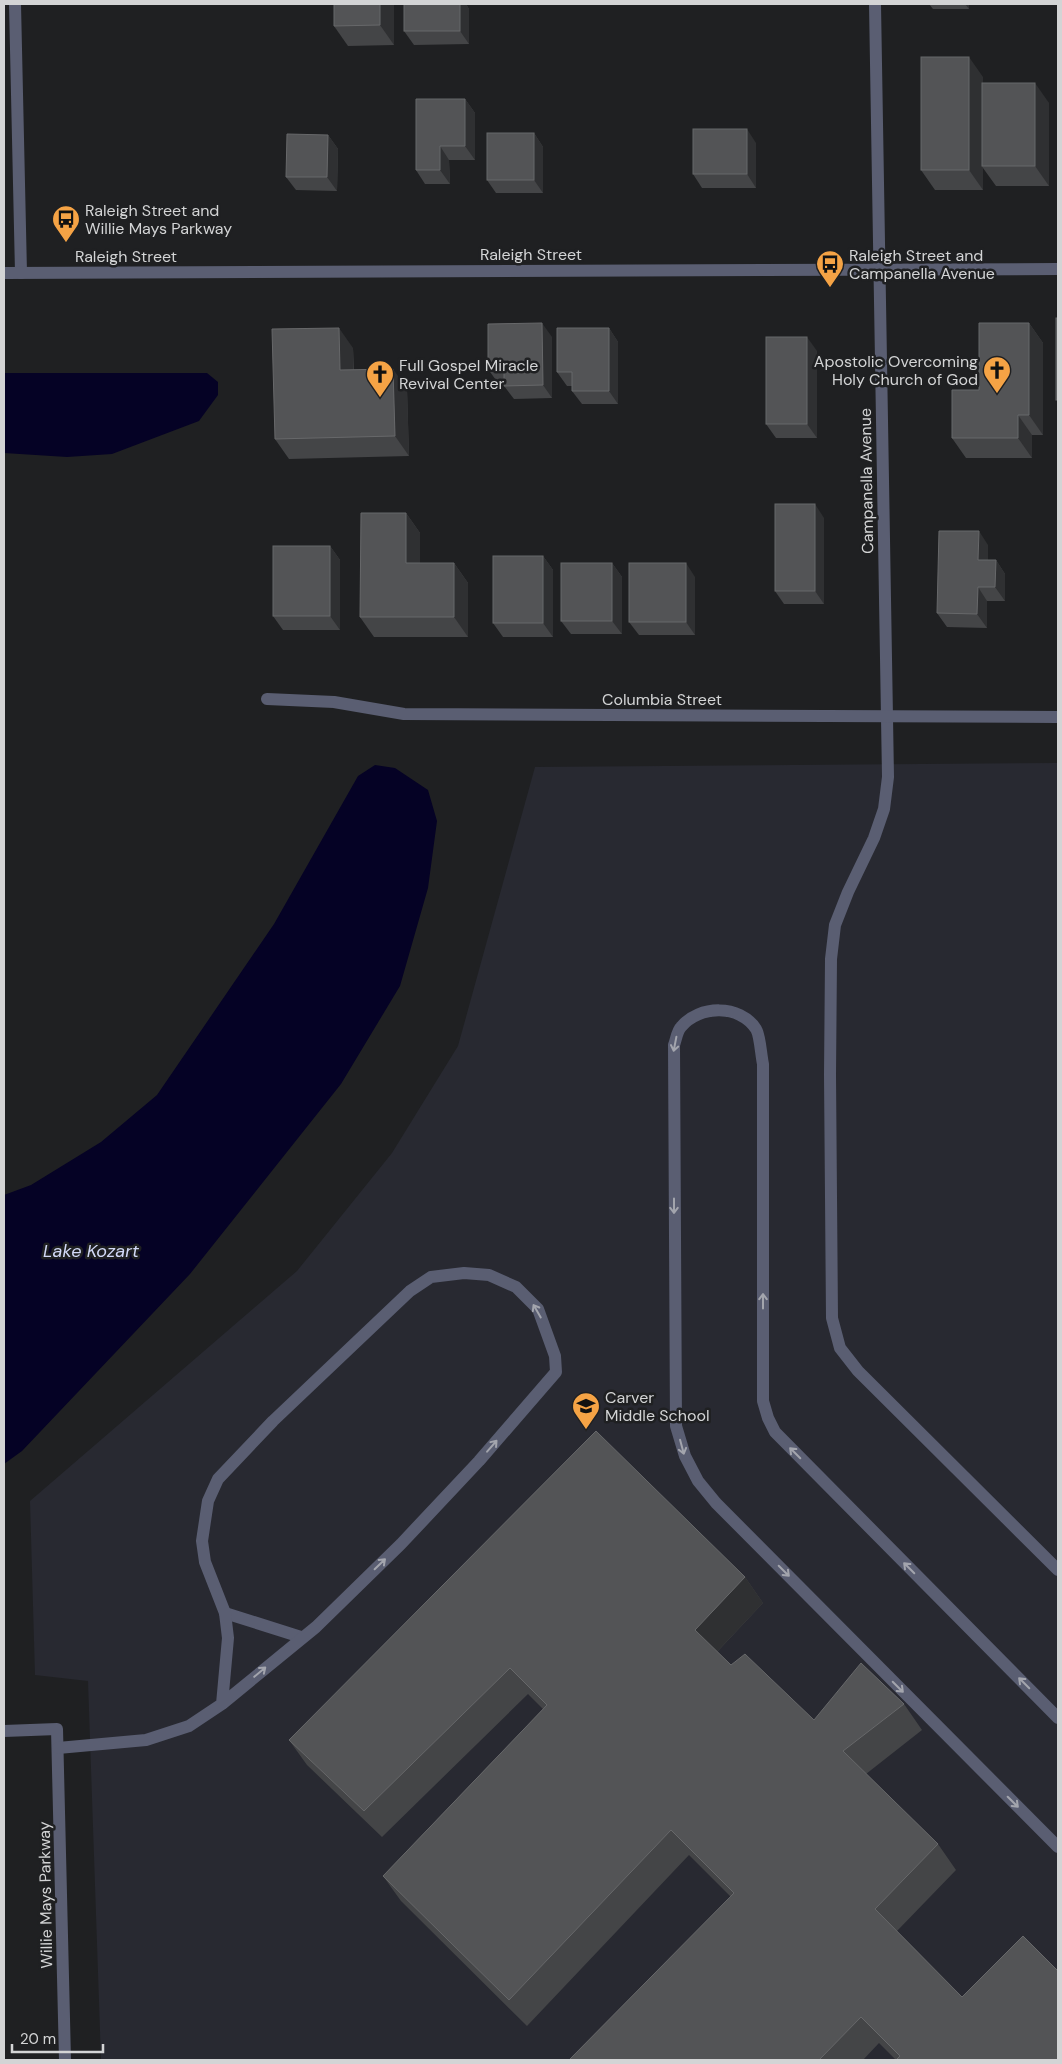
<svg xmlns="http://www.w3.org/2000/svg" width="1062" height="2064" viewBox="0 0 1062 2064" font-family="'DM Sans',sans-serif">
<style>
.built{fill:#282931}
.water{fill:#050225}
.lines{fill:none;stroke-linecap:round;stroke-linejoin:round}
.minor{stroke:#5a5e72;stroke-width:12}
.wall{fill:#444547}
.shaded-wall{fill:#2f3032}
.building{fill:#535456;stroke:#67686a}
.oneway{stroke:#a3a5ad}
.labels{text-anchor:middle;stroke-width:5;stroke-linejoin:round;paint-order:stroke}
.poi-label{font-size:16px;fill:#d3d4d5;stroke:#1f2022;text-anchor:start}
.street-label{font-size:16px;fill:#d3d4d5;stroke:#1f2022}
.water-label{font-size:18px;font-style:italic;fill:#d2d9f7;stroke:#1f2022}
</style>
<rect width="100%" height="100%" fill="#1f2022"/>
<!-- built -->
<path class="built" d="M1058,763V2060H101L88,1681L35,1675L30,1501L297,1271L392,1153L458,1046L535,767Z"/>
<!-- water -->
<g class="water">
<path d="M4,373H207L218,382V395L199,421L112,454L67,457L4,453Z"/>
<path d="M375,765L395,768L428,790L437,821L428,888L400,986L341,1084L190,1274L22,1451L4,1464V1195L31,1185L101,1142L157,1095L274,924L358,776Z"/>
</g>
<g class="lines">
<!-- minor -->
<g class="minor">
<path d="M15,4L21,273"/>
<path d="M875,4L888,777L884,809L874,838L848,892L835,925L831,959L830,1075L832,1318L840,1348L858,1371L1058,1570"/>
<path d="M4,273L1058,269"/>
<path d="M267,699L334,702L404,714L1058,717"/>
<path d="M225,1613L301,1637"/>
<path d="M1058,1718L775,1432L768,1418L763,1401V1064C761,1055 760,1035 756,1029C740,1004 699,1005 681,1027C677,1031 676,1040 674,1045L676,1426L685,1456L698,1481L716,1503L1058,1847"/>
<path d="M4,1731L57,1729L65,2060"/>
<path d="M58,1748L146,1740L189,1726L222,1704L316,1627L401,1544L479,1461L556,1372L555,1356L538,1309L516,1287L489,1275L464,1273L431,1277L410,1291L273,1421L218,1479L208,1501L202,1541L205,1562L225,1613L228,1638L222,1704"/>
</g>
</g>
<!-- wall -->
<g class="wall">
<path d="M334,4H394V45L348,46L334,26Z"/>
<path d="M404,4H466L469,9V44L414,45L404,31Z"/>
<path d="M929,4H969V9H933Z"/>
<path d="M983,77V83L1049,103V186H996L983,168V190H935L921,170Z"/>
<path d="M465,99L475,113V160H449L450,184H425L416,170Z"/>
<path d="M534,133L543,147V193H496L487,180Z"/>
<path d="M328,135L338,149L337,191L296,190L286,177Z"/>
<path d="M756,143V188H702L693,174Z"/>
<path d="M1029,323L1043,343V435H1032V458H966L952,438L979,390Z"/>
<path d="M609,328L618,342V404H582L572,391V386H567L557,372Z"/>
<path d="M552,337V398L514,399L504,386V383H498L488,369Z"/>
<path d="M353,348L354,370L407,389L409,456L289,459L275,439Z"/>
<path d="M817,351V438H776L766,424Z"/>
<path d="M406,513L420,533V563H454L468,583V637H374L360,617Z"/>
<path d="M824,518V604H784L775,591Z"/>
<path d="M988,545V560H996L1005,574V601H987V628L947,627L937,613Z"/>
<path d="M330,546L340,560V630H283L273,616Z"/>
<path d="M543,556L553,570V637H503L493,623Z"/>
<path d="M612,563L622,577V634H571L561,621Z"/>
<path d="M695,577V635H639L629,622Z"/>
<path d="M745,1577L763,1603L717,1652L731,1665L814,1720L904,1704L922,1730L866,1774L938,1844L956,1870L897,1931L962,1997L1058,1971L896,2060L879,2043L863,2060H569L731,1897L689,1855L527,2026L401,1901L383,1876L543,1709L528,1694L382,1837L307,1765L289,1740Z"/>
</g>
<!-- shaded-wall -->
<g class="shaded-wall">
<path d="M380,4H394V45L380,25Z"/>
<path d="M460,4H466L469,9V44L460,31Z"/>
<path d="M965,4H969V9Z"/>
<path d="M969,57L983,77V166H982L983,168V190L969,170Z"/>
<path d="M1035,83L1049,103V186L1035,166Z"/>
<path d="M465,99L475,113V160L465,146Z"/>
<path d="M747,129L756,143V188L747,174Z"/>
<path d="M534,133L543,147V193L534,180Z"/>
<path d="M328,135L338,149L337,191L327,177Z"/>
<path d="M440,146L449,160L450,184L440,170Z"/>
<path d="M542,323L552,337V398L543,385Z"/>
<path d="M1029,323L1043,343V435L1029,415Z"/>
<path d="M339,328L353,348L354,390L340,370Z"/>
<path d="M609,328L618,342V404L609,391Z"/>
<path d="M807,337L817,351V438L807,424Z"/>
<path d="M393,369L407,389L409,456L395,436Z"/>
<path d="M1018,415L1032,435V458L1018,438Z"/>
<path d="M815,504L824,518V604L815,591Z"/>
<path d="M406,513L420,533V583L406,563Z"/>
<path d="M979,531L988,545V574L978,560Z"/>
<path d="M330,546L340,560V630L330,616Z"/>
<path d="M543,556L553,570V637L543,623Z"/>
<path d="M996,560L1005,574V601L995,587Z"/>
<path d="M454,563L468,583V637L454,617Z"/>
<path d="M612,563L622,577V634L612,621Z"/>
<path d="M686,563L695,577V635L686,622Z"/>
<path d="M978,587L987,601V628L977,614Z"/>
<path d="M745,1577L763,1603L713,1656L695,1630Z"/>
</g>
<!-- building -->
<g class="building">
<path d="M334,4H380V25L334,26Z"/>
<rect x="404" y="4" width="56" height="27"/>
<rect x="921" y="57" width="48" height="113"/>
<rect x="982" y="83" width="53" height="83"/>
<path d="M416,99H465V146H440V170H416Z"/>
<rect x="693" y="129" width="54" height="45"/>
<rect x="487" y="133" width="47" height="47"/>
<path d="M287,134L328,135L327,177H286Z"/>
<rect x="1056" y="318" width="2" height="82"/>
<path d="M542,323L543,385L504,386V369H488V324Z"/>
<path d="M979,323H1029V415H1018V438H952V390H979Z"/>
<path d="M339,328L340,370L393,369L395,436L275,439L272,329Z"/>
<path d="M557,328H609V391H572V372H557Z"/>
<rect x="766" y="337" width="41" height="87"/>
<rect x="775" y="504" width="40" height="87"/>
<path d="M361,513H406V563H454V617H360Z"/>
<path d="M939,531H979L978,560H996L995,587H978L977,614L937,613Z"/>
<rect x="273" y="546" width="57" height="70"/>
<rect x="493" y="556" width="50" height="67"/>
<rect x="561" y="563" width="51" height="58"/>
<rect x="629" y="563" width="57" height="59"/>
<path d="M596,1431L745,1577L695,1630L731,1665L745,1654L814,1720L861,1663L904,1704L843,1751L938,1844L875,1909L962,1997L1023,1936L1058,1971V2060H896L900,2056L861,2017L819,2060H569L734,1893L671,1830L509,2000L383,1876L547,1705L510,1668L364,1811L289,1740Z"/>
</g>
<!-- one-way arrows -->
<defs><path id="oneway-shaft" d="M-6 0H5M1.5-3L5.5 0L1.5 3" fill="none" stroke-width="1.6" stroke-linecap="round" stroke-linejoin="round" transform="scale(1.25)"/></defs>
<g class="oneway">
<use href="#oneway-shaft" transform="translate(675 1044) rotate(101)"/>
<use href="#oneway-shaft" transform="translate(674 1206) rotate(90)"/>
<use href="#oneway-shaft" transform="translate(763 1301) rotate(-90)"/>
<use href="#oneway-shaft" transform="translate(537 1311) rotate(-120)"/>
<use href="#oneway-shaft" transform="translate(492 1446) rotate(-49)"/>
<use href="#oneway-shaft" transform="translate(682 1447) rotate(75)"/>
<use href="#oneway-shaft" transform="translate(795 1453) rotate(-135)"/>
<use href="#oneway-shaft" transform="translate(380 1564) rotate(-44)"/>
<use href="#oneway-shaft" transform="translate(909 1568) rotate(-135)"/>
<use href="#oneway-shaft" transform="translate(784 1571) rotate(45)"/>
<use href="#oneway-shaft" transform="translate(260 1672) rotate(-40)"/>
<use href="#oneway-shaft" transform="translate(1024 1683) rotate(-135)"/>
<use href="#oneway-shaft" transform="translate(898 1687) rotate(45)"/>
<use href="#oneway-shaft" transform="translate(1013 1802) rotate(45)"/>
</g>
<!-- icons -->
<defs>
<g id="bus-pin" transform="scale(1.4375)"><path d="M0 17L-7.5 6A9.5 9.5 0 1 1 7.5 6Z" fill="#f5a345" stroke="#1f2022"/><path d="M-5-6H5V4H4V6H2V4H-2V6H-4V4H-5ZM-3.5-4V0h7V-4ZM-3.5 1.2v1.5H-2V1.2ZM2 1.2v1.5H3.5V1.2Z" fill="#111"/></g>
<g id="church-pin" transform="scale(1.4375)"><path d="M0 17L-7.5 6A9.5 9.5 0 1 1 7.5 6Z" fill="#f5a345" stroke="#1f2022"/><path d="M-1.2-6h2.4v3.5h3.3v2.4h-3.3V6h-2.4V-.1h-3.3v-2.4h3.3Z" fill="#111"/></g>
<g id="school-pin" transform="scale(1.4375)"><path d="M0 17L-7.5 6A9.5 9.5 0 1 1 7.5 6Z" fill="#f5a345" stroke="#1f2022"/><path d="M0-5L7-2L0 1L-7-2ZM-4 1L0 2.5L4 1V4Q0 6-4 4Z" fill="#111"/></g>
</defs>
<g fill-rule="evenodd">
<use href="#bus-pin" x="66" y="219"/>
<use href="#bus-pin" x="830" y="264"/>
<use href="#church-pin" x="997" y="370"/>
<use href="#church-pin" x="380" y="374"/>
<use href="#school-pin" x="586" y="1406"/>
</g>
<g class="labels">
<!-- poi labels -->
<g class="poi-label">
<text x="85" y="216">Raleigh Street and<tspan x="85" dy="18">Willie Mays Parkway</tspan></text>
<text x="849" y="261">Raleigh Street and<tspan x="849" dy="18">Campanella Avenue</tspan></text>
<text x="978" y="367" text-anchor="end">Apostolic Overcoming<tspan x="978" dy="18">Holy Church of God</tspan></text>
<text x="399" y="371">Full Gospel Miracle<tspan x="399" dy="18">Revival Center</tspan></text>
<text x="605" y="1403">Carver<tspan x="605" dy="18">Middle School</tspan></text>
</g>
<!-- street labels -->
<g class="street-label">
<text x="531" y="260">Raleigh Street</text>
<text x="126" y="262">Raleigh Street</text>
<text transform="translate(866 481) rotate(-91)" y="6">Campanella Avenue</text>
<text x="662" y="705">Columbia Street</text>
<text transform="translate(45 1895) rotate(-91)" y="6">Willie Mays Parkway</text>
</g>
<!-- water labels -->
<g class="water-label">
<text x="91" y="1257">Lake Kozart</text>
</g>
</g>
<!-- border -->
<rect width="1062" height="2064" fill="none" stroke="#d3d4d5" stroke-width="10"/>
<!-- scale -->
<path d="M12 2044v8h91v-8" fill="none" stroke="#d3d4d5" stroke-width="2.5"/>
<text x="20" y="2044" font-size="15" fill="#d3d4d5" stroke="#1f2022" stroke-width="4" paint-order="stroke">20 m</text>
</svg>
